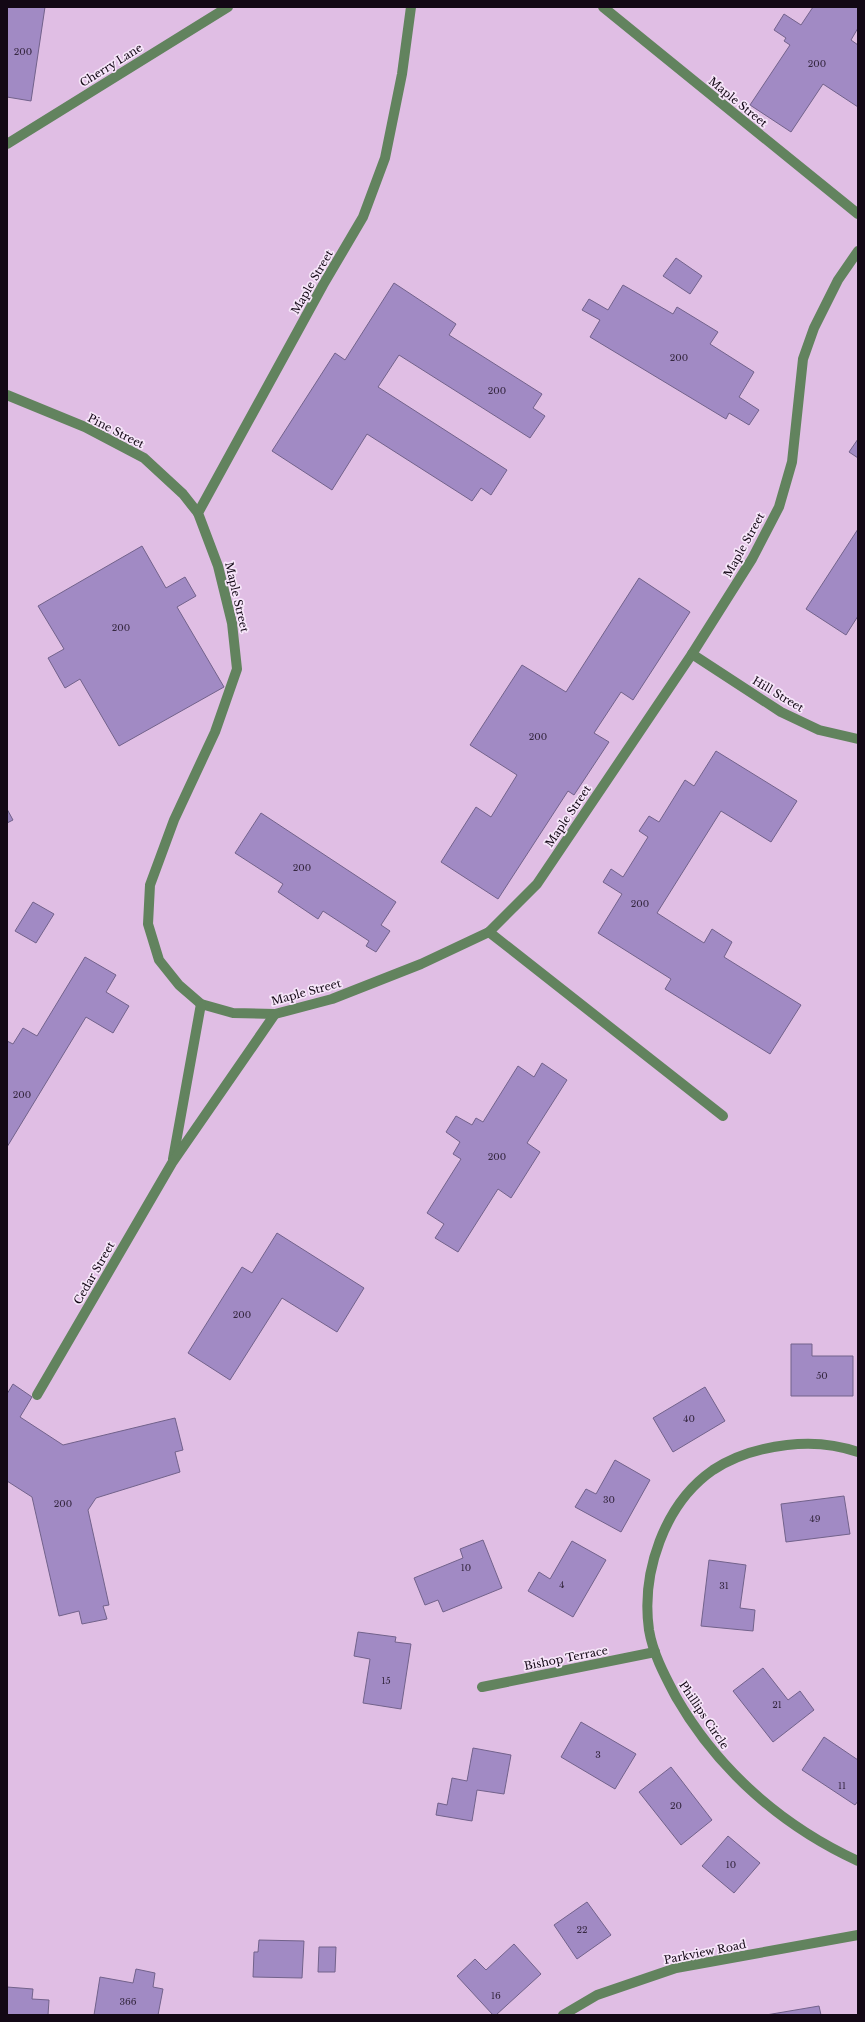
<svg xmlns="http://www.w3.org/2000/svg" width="865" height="2022" viewBox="0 0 865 2022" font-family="'Libre Baskerville',serif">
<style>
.building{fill:#a18ac4;stroke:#72628b}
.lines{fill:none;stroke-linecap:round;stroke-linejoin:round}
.lane{stroke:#62835e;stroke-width:10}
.street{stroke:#62835e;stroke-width:10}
.labels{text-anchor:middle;stroke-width:3.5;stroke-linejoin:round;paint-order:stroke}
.number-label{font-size:9px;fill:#362841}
.street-label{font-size:11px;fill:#130815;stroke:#f6e5f9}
</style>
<rect width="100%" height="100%" fill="#e0bee4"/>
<!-- building -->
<g class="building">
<path d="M7,7H45L31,101L7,97Z"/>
<path d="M813,7H858V28L851,40L858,45V107L823,84L791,132L750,105L790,45L784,41L786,38L774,30L784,14L801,25Z"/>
<path d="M676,258L702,276L690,294L663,276Z"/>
<path d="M394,283L456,324L449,335L542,394L533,408L545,416L530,438L399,355L378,387L507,470L491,495L481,488L472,501L367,434L332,490L272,451L335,353L345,360Z"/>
<path d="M623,285L673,314L677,307L718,332L710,344L754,372L739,397L759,410L749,425L729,413L726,419L590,337L600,320L582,310L589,299L608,310Z"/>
<path d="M858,439V458L849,452Z"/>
<path d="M858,529V616L846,635L806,609Z"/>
<path d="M142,546L166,588L185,577L196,596L177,607L224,687L119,746L80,679L65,688L48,658L64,649L38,606Z"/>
<path d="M639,578L690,612L633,700L621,692L594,733L609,742L574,795L568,791L498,899L441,862L476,807L491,817L517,775L470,745L522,665L566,692Z"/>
<path d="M716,751L797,801L771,842L721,811L657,913L704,943L712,929L732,942L724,957L801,1005L770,1054L665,989L671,979L598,933L622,894L603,882L611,869L623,877L648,837L639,831L649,816L659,822L685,780L694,786Z"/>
<path d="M7,809L13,820L7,823Z"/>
<path d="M261,813L396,902L381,925L390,931L376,952L366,946L369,941L323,911L318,919L278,892L283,884L235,853Z"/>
<path d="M33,902L54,914L36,943L15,931Z"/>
<path d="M85,957L116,975L106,992L129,1006L113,1033L86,1017L7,1147V1041L13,1044L23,1028L37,1036Z"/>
<path d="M542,1063L567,1080L527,1143L540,1152L511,1198L498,1189L458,1252L435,1238L444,1224L427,1213L461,1159L453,1154L460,1142L446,1132L456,1116L472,1125L476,1118L483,1122L518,1066L534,1077Z"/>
<path d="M277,1233L364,1288L337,1332L282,1298L230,1380L188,1353L242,1267L252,1273Z"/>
<path d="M791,1344H812V1356H853V1396H791Z"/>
<path d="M13,1384L32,1397L20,1417L63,1445L175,1418L183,1450L175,1452L180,1472L96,1498L88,1510L109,1605L103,1606L107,1619L82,1624L79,1611L59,1616L32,1497L7,1481V1394Z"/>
<path d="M705,1387L725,1421L673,1452L653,1418Z"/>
<path d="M615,1460L650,1480L621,1532L575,1507L586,1489L596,1494Z"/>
<path d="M844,1496L850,1534L786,1542L781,1504Z"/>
<path d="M483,1540L502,1588L443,1612L438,1600L425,1605L414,1578L463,1558L460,1549Z"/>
<path d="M572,1541L606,1560L573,1617L528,1591L539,1572L550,1579Z"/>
<path d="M709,1560L746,1565L740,1608L755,1610L753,1631L701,1626Z"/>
<path d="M358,1632L396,1637L395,1642L411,1644L401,1709L363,1703L370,1659L354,1656Z"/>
<path d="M763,1668L788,1700L800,1691L814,1710L773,1742L733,1691Z"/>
<path d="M581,1722L636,1754L615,1789L561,1757Z"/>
<path d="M824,1737L858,1760V1801L855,1805L802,1770Z"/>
<path d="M473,1748L511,1755L504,1794L477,1790L472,1821L436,1815L438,1803L447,1805L452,1778L467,1781Z"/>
<path d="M671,1767L712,1820L681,1845L639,1792Z"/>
<path d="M728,1836L760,1863L734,1893L702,1866Z"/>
<path d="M587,1902L611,1935L577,1959L554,1925Z"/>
<path d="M259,1940L304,1941L302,1978L253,1977L254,1952H258Z"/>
<path d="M514,1944L541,1974L496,2015H493L457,1976L475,1959L486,1970Z"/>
<path d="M319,1947H336L335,1972H318Z"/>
<path d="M136,1969L155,1973L153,1987L163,1989L158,2015H94L100,1977L133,1983Z"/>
<path d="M7,1987L33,1989L32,1999L49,2000L48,2015H7Z"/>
<path d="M819,2006L821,2015H766Z"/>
</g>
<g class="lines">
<!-- lane -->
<g class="lane">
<path d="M411,7L402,74L385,158L363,217L323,285L198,513L218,566L232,623L237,669L215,732L174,820L150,885L148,924L159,960L179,985L201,1004L233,1013L275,1014L332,999L421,964L489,932L537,884L692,654L752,559L779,507L792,462L803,359L814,328L838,280L858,251"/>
<path d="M603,7L858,214"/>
<path d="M7,144L228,7"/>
<path d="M7,395L85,427L144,458L183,494L198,513"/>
<path d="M692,654L781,712L819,730L858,739"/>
<path d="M489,932L723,1116"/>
<path d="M173,1159L201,1004"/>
<path d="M37,1395L172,1163L275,1014"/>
</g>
<!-- street -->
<g class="street">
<path d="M858,1452C835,1444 811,1442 787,1445C761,1448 736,1455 713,1470C664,1504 641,1573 649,1630C653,1654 665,1676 676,1697C718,1770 782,1826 858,1861"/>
<path d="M482,1687L655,1652"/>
<path d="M563,2015L597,1995L676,1968L858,1935"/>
</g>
</g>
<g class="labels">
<!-- number labels -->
<g class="number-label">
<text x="23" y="55">200</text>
<text x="817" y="67">200</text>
<text x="679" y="361">200</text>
<text x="497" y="394">200</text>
<text x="121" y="631">200</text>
<text x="538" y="740">200</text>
<text x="302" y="871">200</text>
<text x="640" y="907">200</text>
<text x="22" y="1098">200</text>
<text x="497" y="1160">200</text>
<text x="242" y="1318">200</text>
<text x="822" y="1379">50</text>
<text x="689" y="1422">40</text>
<text x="609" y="1503">30</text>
<text x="63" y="1507">200</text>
<text x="815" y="1522">49</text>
<text x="466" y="1571">10</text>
<text x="562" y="1588">4</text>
<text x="724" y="1589">31</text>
<text x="386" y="1684">15</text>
<text x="777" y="1708">21</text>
<text x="598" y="1758">3</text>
<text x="842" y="1789">11</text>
<text x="676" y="1809">20</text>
<text x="731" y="1868">10</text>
<text x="582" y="1933">22</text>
<text x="496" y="1999">16</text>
<text x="128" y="2005">366</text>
</g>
<!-- street labels -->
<g class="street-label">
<text transform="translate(111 65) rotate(-32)" y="4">Cherry Lane</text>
<text transform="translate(738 102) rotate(39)" y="4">Maple Street</text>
<text transform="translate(312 282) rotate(-60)" y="4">Maple Street</text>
<text transform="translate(116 431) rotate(27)" y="4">Pine Street</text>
<text transform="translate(744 545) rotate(-61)" y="4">Maple Street</text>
<text transform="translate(237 597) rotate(77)" y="4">Maple Street</text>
<text transform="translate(778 694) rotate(31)" y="4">Hill Street</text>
<text transform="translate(568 816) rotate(-56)" y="4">Maple Street</text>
<text transform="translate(306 992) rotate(-15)" y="4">Maple Street</text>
<text transform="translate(94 1273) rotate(-60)" y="4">Cedar Street</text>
<text transform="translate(566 1658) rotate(-11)" y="4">Bishop Terrace</text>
<text transform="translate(704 1715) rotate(56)" y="4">Phillips Circle</text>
<text transform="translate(705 1952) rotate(-11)" y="4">Parkview Road</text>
</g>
</g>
<!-- border -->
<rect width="865" height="2022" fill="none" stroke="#130815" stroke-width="16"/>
</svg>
